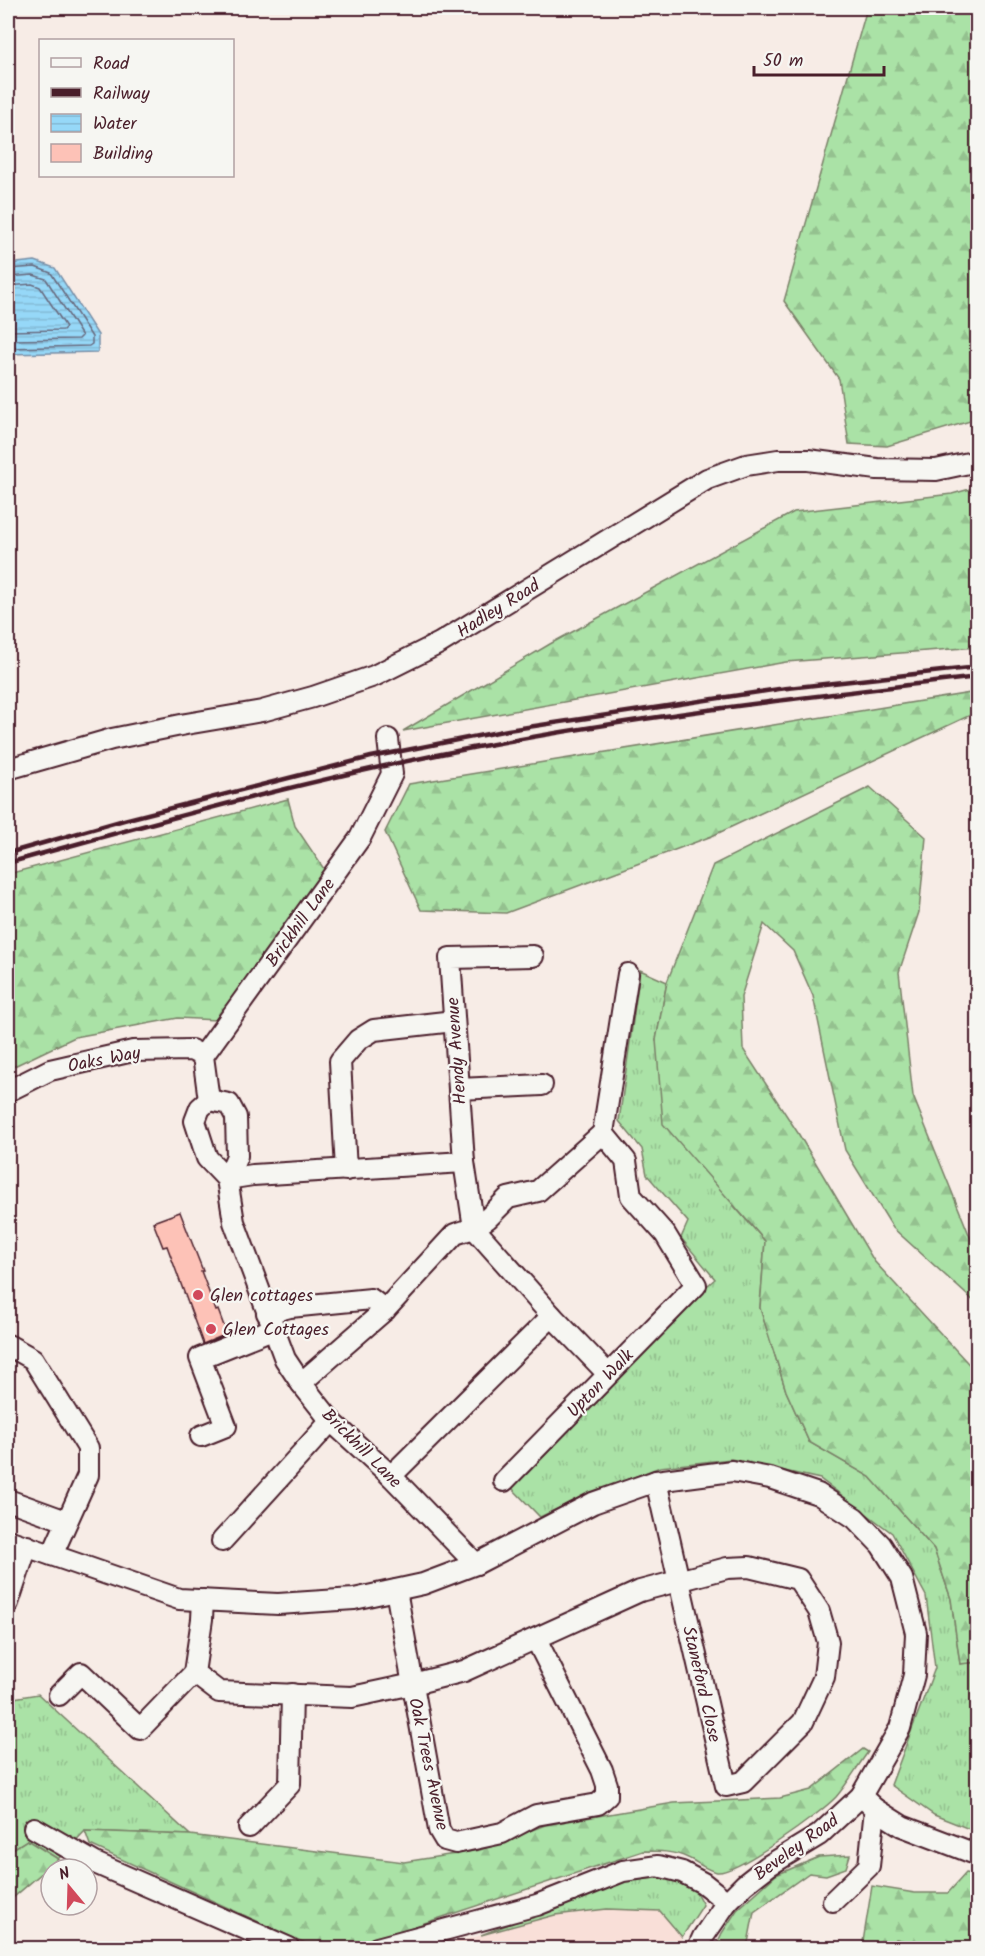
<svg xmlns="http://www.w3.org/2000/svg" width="985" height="1956" viewBox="0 0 985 1956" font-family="Kalam,sans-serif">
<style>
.built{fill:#f9dfd8}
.grass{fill:url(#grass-tufts);stroke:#7a8068;stroke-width:1.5}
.forest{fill:url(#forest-firs);stroke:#7a8068;stroke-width:1.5}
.water{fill:url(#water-rules);stroke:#788ea6;stroke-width:1.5}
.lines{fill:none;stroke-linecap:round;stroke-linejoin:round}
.shore{stroke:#68697d;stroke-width:1.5}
.building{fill:#fdc2b7;stroke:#4a1f2b;stroke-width:1.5}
.minor-casing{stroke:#4a1f2b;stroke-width:24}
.minor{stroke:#f6f6f2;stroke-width:20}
.rail{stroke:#4a1f2b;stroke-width:4.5}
.poi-dot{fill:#d1495b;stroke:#f6f6f2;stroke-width:2}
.labels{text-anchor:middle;stroke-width:4.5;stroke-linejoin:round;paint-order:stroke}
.street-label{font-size:18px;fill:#4a1f2b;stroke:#f6f6f2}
.poi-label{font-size:18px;fill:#4a1f2b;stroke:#f6f6f2;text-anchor:start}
</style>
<defs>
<pattern id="grass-tufts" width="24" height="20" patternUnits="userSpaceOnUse" patternTransform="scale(1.5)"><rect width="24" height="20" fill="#aae2a6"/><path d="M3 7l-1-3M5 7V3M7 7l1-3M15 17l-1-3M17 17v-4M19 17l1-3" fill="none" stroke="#94c18f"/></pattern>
<pattern id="forest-firs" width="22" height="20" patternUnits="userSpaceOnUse" patternTransform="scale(1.5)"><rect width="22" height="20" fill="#aae2a6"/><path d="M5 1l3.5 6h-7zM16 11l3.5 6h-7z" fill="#94c18f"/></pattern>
<pattern id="water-rules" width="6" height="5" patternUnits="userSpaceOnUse" patternTransform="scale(1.5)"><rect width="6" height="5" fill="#96d8f8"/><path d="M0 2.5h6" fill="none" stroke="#83b9d5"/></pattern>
</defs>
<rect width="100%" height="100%" fill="#f7ece6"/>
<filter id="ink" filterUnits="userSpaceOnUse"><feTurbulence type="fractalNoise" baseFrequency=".0167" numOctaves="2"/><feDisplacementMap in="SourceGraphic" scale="12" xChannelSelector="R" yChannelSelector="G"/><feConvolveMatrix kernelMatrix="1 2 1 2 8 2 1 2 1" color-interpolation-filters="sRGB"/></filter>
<g filter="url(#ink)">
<!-- built -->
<path class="built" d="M607,1909L660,1911L682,1937L678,1948H442V1946L555,1915Z"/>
<!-- grass -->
<g class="grass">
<path d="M640,970L667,982L656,1040L734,1206L765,1241L760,1308L786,1391L809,1442L870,1477L934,1549L951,1599L960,1664L977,1662V1832L934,1815L891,1785L935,1668L926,1596L892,1533L820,1479L731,1459L660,1467L584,1496L540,1517L509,1485L601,1397L688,1302L715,1279L681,1238L688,1222L647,1175L642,1149L619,1121Z"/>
<path d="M38,1694L190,1835L85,1831L58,1859L28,1840L8,1852V1699Z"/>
<path d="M665,1877L691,1883L703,1905L682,1937L660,1911L607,1909L555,1915L481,1935L619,1882Z"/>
</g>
<!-- forest -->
<g class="forest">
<path d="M867,8H978L977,419L887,446L849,444L839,379L784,301Z"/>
<path d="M977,487V647L786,662L403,731L550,644L794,512L952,494Z"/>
<path d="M977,692V712L712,836L506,913L421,910L385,832L409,784Z"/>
<path d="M870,787L926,837L919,912L899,972L913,1096L977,1254V1304L893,1228L845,1150L813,996L793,951L764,924L741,997L743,1049L798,1133L874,1261L977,1373V1662L960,1664L951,1599L934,1549L870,1477L809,1442L786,1391L760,1308L765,1241L663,1124L656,1040L667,982L713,865Z"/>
<path d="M288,799L295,826L326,872L216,1020L178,1018L75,1037L8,1069V874Z"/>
<path d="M863,1749L868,1752C857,1767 848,1783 836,1797C821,1813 737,1874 717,1872C706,1870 697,1862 688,1858C674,1851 658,1851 643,1851L361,1944L336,1948H316L90,1845L85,1831L190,1835L404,1862L480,1850L545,1825L674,1803L780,1798L811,1790Z"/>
<path d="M27,1840L58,1859L8,1902V1852Z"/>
<path d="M850,1855L846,1868L826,1875L809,1873L754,1912L747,1948H715L722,1933L737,1910L776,1875L819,1857Z"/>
<path d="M966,1873L977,1875V1948H935L896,1939L893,1948H862L872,1886L915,1893H948Z"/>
</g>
<!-- water -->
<path class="water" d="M35,261L55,268L98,335V352L8,354V264Z"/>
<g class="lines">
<!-- shore -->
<g class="shore">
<path d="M8,269L35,267L51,273L92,337V344L89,346L8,348"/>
<path d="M8,277L33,275L46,279L82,336L79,339L8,340"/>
<path d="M8,286L32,284L40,287L66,327L63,330L8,331"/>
</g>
</g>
<!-- building -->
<path class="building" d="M180,1212L203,1271H201L216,1311L218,1310L227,1334L203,1344L167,1246L163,1247L153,1222Z"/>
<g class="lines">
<!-- minor casing -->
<g class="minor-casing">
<g id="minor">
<path d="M8,769L112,739L186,724L262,711L313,697L374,676L440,643L707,479L746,465L778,460H808L877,469L936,470L978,461"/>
<path d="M459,1089L542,1085"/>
<path d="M8,1091L50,1070L133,1051L191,1050L203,1056"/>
<path d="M209,1100L203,1056L360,838L392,774L388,739"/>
<path d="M346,1170L340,1061L358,1040L374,1030L454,1021"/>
<path d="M227,1179L237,1156L236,1117L229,1104L209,1100L200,1108L195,1121L207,1158L227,1179L234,1222L285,1359L301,1383L331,1421L391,1476L476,1564"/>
<path d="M227,1179L253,1175L464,1162"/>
<path d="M474,1228L464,1162L450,958L533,956"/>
<path d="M474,1228L552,1316L608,1374"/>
<path d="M267,1313L290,1307L371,1299L385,1310"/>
<path d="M8,1345L33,1359L88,1448V1475L52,1555"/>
<path d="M301,1383L385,1310L455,1234L474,1228L488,1218L508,1198L538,1191L603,1133L628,974"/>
<path d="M201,1436L226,1426L200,1358L275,1328"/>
<path d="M391,1476L552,1316"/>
<path d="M504,1481L696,1285L665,1234L631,1196L626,1161L603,1133"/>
<path d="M8,1500L66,1521"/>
<path d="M8,1540L179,1599L278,1604L354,1599L423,1584L476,1564L593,1503L656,1481L732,1471L770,1478L818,1494L855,1518L881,1545L902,1578L916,1633L914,1675L900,1728L861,1796L819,1835L768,1866L745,1884L727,1902L703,1937L698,1948"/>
<path d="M222,1541L331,1421"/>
<path d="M396,1590L439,1830L445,1840L456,1843L502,1833L536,1815L598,1804L607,1796V1785L602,1770L536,1639"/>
<path d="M203,1600L202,1619L194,1673L219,1692L352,1697L413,1684L464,1671L640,1591L727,1568L749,1567L798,1579L819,1611L828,1642L824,1677L803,1722L743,1782L726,1786L656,1481"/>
<path d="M8,1603L27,1546"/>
<path d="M59,1695L81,1673L140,1729L194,1673"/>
<path d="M861,1796L875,1809L902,1826L978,1855"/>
<path d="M249,1827L290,1784L292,1694"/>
<path d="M34,1828L95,1863L289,1948"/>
<path d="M833,1901L869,1866L875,1809"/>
<path d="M377,1948L537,1905L623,1871L658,1866L682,1872L703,1883L727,1902"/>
</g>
</g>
<!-- minor -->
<use href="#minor" class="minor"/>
<!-- rail -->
<g class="rail">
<path d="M8,853L124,820L371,757L508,730L779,689L978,667"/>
<path d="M8,863C173,817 340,771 510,741C665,713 821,695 978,677"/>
</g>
</g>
</g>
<!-- markers -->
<g class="poi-dot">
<circle cx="198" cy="1295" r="6"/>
<circle cx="211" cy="1329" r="6"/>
</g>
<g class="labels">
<!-- street labels -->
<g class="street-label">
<text transform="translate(498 608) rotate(-32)" y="6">Hadley Road</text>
<text transform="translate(300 922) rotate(-54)" y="6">Brickhill Lane</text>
<text transform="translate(456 1051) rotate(-94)" y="6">Hendy Avenue</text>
<text transform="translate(104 1059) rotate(-11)" y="6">Oaks Way</text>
<text transform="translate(600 1383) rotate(-46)" y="6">Upton Walk</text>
<text transform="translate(362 1448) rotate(45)" y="6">Brickhill Lane</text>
<text transform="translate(702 1684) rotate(77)" y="6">Staneford Close</text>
<text transform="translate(429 1764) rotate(78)" y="6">Oak Trees Avenue</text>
<text transform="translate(796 1847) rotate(-36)" y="6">Beveley Road</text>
</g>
<!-- poi labels -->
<g class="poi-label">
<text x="210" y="1301">Glen cottages</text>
<text x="223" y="1335">Glen Cottages</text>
</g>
</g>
<!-- margin -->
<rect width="985" height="1956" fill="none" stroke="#f6f6f2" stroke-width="30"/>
<rect x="15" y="15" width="955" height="1926" fill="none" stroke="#4a1f2b" stroke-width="2" filter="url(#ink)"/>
<!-- legend -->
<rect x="39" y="39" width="195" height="138" fill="#f6f6f2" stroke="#b1a0a2" stroke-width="1.5"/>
<rect x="51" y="58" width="30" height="9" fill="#f6f6f2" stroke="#b1a0a2" stroke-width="1.5"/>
<text x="93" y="69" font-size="18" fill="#4a1f2b">Road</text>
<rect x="51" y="88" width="30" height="9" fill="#4a1f2b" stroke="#b1a0a2" stroke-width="1.5"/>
<text x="93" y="99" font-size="18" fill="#4a1f2b">Railway</text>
<rect x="51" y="114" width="30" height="18" fill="url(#water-rules)" stroke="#b1a0a2" stroke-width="1.5"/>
<text x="93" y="129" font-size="18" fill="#4a1f2b">Water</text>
<rect x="51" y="144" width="30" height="18" fill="#fdc2b7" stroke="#b1a0a2" stroke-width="1.5"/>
<text x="93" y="159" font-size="18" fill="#4a1f2b">Building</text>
<!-- north arrow -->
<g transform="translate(69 1887) rotate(341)"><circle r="28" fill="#f6f6f2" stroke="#b1a0a2" stroke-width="1.5"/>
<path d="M0-4.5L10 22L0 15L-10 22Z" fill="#d1495b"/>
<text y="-9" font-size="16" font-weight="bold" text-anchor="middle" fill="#4a1f2b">N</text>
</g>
<!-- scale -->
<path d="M754 66v9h130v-9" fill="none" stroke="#4a1f2b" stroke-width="3"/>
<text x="763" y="66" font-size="18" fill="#4a1f2b" stroke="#f6f6f2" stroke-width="4.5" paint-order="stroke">50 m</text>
</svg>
